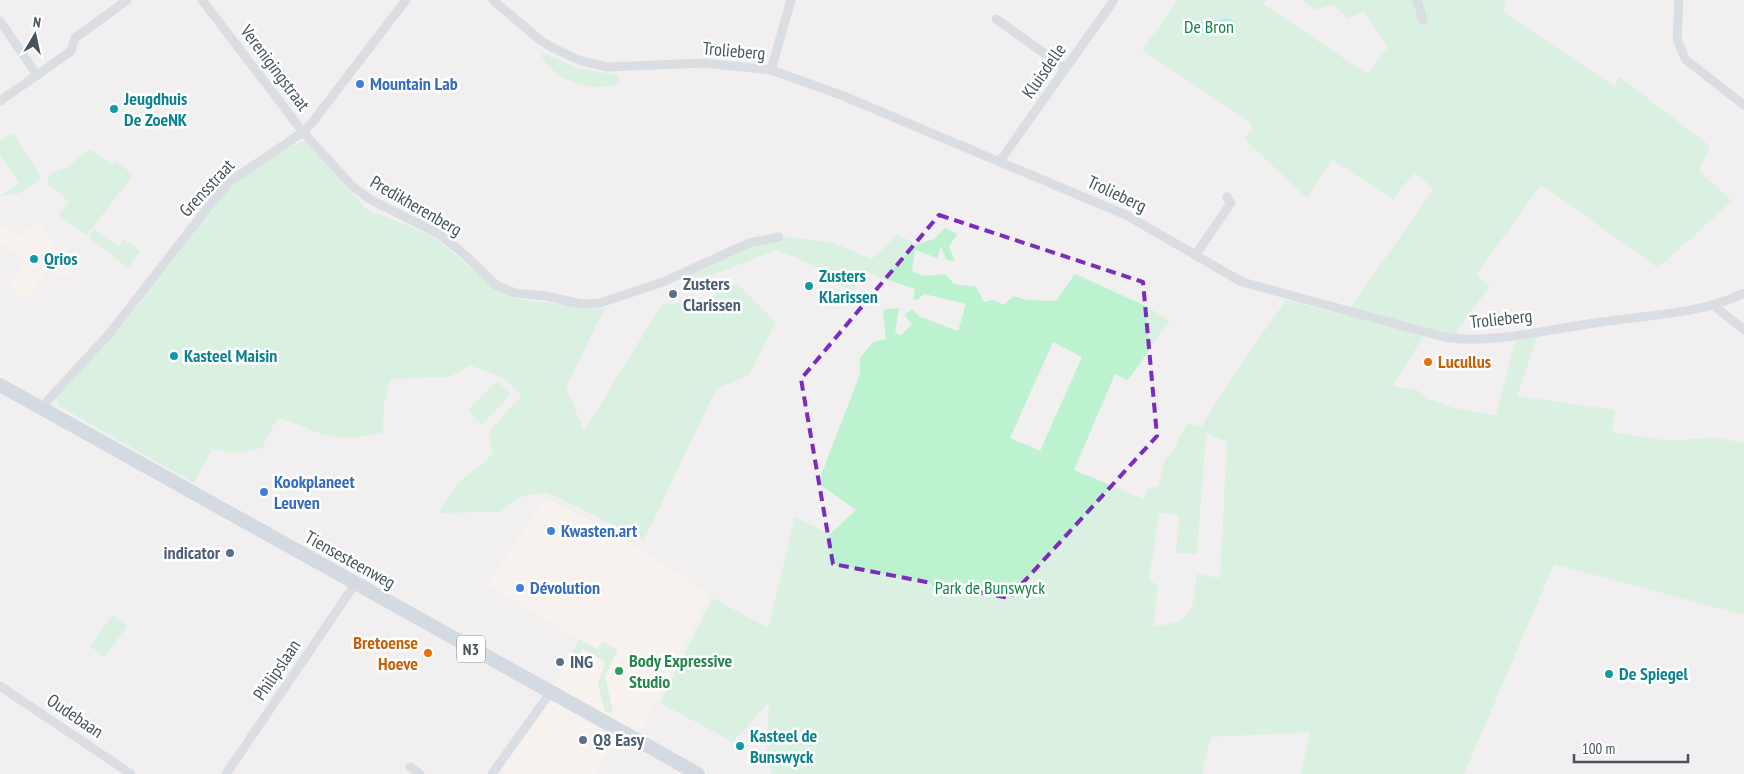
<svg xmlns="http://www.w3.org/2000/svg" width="1744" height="774" viewBox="0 0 1744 774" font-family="'PT Sans Narrow',sans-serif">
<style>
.commercial{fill:#fdf7e9}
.green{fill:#bcf2cf;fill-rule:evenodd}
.water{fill:#87def1}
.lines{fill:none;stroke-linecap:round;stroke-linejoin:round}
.street{stroke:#bcc8cf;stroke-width:9}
.primary{stroke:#aec0d0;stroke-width:14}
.marked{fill:none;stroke:#7b2cbf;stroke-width:4;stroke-dasharray:10 6;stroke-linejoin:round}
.shop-dot{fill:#3f7fe0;stroke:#fff;stroke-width:2}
.culture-dot{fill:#0f9aa8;stroke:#fff;stroke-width:2}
.service-dot{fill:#5c6f8a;stroke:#fff;stroke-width:2}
.food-dot{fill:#e8710a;stroke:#fff;stroke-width:2}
.leisure-dot{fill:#2e9e5b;stroke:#fff;stroke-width:2}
.labels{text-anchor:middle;stroke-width:5;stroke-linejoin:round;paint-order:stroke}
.shield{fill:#fff;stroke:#7e878e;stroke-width:1}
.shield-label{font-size:16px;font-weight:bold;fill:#46545e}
.park-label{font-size:18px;fill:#128548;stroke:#fff}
.street-label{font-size:18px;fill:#46545e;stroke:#fff}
.shop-label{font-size:18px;font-weight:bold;fill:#366cbe;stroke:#fff;text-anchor:start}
.culture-label{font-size:18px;font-weight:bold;fill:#0d838f;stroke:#fff;text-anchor:start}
.service-label{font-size:18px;font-weight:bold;fill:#4e5e75;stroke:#fff;text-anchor:start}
.food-label{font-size:18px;font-weight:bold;fill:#c56008;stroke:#fff;text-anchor:start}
.leisure-label{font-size:18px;font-weight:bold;fill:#27864d;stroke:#fff;text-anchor:start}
</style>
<rect width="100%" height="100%" fill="#f2eff0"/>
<!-- commercial -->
<g class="commercial">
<path d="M40,222L72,272L63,278L47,269L29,299L9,288L26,258L0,243V230L7,225L16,237Z"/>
<path d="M545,498L616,534L709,594L643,727L614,745L595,774H505L496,768L550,693L578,639L488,585Z"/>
</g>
<!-- green -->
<g class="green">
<path d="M1178,0H1266L1263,4L1367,74L1388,47L1364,11L1348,19L1333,4L1315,10L1301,0H1506L1503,12L1614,86L1620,77L1710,146L1699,171L1732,201L1658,268L1545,187L1540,186L1476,275L1490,286L1454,335L1431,329L1424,335L1393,386L1417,390L1428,399L1454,408L1496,415L1516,339L1537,336L1517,396L1615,410L1612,432L1671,441L1713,437L1744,443V615L1554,564L1464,774H1301L1310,732L1211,737L1202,774H772L767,752L769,702L733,742L660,703L713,598L768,628L795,517L830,534L856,510L818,483L860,374V358L873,342L886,339L883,310L899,308L895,333L901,335L912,324L904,315L912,309L920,317L958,331L966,304L924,294L917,300L913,299L915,289L862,271L854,291L830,282L832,277L820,272L821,268L776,250L707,277H682L767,239L789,237L834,243L872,259L898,234L916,245L934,239L945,228L957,234L949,247L955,261L947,260L941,247L937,258L915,250L912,271L923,276L945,274L954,284L976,287L984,302L993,300L1004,305L1013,296L1027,300L1056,301L1075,274L1148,307L1170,321L1128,380L1115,374L1074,470L1143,499L1149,488L1158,486L1165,459L1172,453L1187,423L1201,427L1237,370L1286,300L1345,315L1434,189L1414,173L1393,199L1332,160L1307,198L1244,139L1253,129L1250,122L1142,50ZM1053,342L1082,357L1040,451L1010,438ZM1206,433L1227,442L1220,578L1197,574C1192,613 1195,620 1153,627L1158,585L1149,580L1159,513L1179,515L1176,553L1197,554Z"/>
<path d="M542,53L578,68L617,75L619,82C599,94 563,83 549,66C545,61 541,58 542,53Z"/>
<path d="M14,133L41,178L20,193L0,196L19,183L0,155V141Z"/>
<path d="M302,141L307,143L366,209L433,236L492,286L515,299L604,309L566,387L584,431L662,304L703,302L737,283L776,322L749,375L716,389L644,540L546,492L521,497L500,512L438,513L456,485L492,455L489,432L522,395L506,379L470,365L450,377L391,379L384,404L383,433C365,437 343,440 325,435C308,430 296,422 277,418L262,448L238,453L212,449L194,483L59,406L56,398L126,321L214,207L235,184L257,165Z"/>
<path d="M88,150L93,151L113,165L116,161L133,175L86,236L59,215L69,202L49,185L47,180L51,173L66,168Z"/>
<path d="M95,229L118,247L124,239L140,251L128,268L89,238Z"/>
<path d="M497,381L511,394L482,425L468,411Z"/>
<path d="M113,615L127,626L105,657L90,646Z"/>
<path d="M579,639L598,649L602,641L618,650L605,676L613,711L611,714L605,711L598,684L605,662L583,649L578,656L572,652Z"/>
</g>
<!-- water -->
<path class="water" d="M1224,18L1232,19L1233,22L1213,36L1188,34L1193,31L1200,22L1211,20L1219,21Z"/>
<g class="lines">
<!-- street -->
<g class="street">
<path d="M202,0L303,132L352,186L371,200L439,234L464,254L496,285L515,293L546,296L581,304L600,303L663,282L749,243L779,237"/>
<path d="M493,0L540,40L553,48L581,61L608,67L703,63L771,70L841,95L1126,215L1242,282L1444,337C1491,345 1548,329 1595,323C1644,315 1700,315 1744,293"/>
<path d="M1417,0L1423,20"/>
<path d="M1679,0L1677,40L1686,60L1744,105"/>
<path d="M996,19L1065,68"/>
<path d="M0,21L37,75"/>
<path d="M771,70L791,0"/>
<path d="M0,101L71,51L75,38L127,0"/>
<path d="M1000,161L1114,0"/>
<path d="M1196,254L1231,203L1227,197"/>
<path d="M1713,305L1744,330"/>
<path d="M42,410L48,400L110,333L209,206L231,181L303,132L311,124L406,0"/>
<path d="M0,686L131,774"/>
<path d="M410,767L420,774"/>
<path d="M226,774L355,584"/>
<path d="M492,774L550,693"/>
</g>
<!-- primary -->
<path class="primary" d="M0,385L698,774"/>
</g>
<!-- marked area -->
<path d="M0 0H1744V774H0ZM939,215L1143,282L1157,436L1009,598L833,564L801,379Z" fill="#f2eff0" fill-opacity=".55" fill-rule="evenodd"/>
<path class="marked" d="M939,215L1143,282L1157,436L1009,598L833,564L801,379Z"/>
<!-- markers -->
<g class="shop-dot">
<circle cx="360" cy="84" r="5"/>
<circle cx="264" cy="492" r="5"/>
<circle cx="551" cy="531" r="5"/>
<circle cx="520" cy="588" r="5"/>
</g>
<g class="culture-dot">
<circle cx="114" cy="109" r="5"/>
<circle cx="34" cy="259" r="5"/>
<circle cx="809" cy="286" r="5"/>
<circle cx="174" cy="356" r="5"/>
<circle cx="1609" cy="674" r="5"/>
<circle cx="740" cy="746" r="5"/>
</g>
<g class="service-dot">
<circle cx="673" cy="294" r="5"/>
<circle cx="230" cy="553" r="5"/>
<circle cx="560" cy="662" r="5"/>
<circle cx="583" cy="740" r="5"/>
</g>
<g class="food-dot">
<circle cx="1428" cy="362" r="5"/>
<circle cx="428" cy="653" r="5"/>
</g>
<circle class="leisure-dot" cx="619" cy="671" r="5"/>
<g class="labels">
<!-- shield labels -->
<rect class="shield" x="457" y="635.5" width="28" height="27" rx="4"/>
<g class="shield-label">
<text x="471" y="655">N3</text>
</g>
<!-- park labels -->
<g class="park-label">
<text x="1209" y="33">De Bron</text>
<text x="990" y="594">Park de Bunswyck</text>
</g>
<!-- street labels -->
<g class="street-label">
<text transform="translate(734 51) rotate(5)" y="6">Trolieberg</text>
<text transform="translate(275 68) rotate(53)" y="6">Verenigingstraat</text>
<text transform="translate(1044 71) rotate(-55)" y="6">Kluisdelle</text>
<text transform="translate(207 188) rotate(-47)" y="6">Grensstraat</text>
<text transform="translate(1117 194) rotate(25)" y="6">Trolieberg</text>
<text transform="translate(416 206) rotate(30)" y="6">Predikherenberg</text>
<text transform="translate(1501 319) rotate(-6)" y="6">Trolieberg</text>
<text transform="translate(350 560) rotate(29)" y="6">Tiensesteenweg</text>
<text transform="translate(277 670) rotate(-56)" y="6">Philipslaan</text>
<text transform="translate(75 716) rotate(34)" y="6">Oudebaan</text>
</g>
<!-- shop labels -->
<g class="shop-label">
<text x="370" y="90">Mountain Lab</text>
<text x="274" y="488">Kookplaneet<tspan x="274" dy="21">Leuven</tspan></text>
<text x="561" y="537">Kwasten.art</text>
<text x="530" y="594">Dévolution</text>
</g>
<!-- culture labels -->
<g class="culture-label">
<text x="124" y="105">Jeugdhuis<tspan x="124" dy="21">De ZoeNK</tspan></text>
<text x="44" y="265">Qrios</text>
<text x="819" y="282">Zusters<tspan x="819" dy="21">Klarissen</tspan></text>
<text x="184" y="362">Kasteel Maisin</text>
<text x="1619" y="680">De Spiegel</text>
<text x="750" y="742">Kasteel de<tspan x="750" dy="21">Bunswyck</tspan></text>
</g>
<!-- service labels -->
<g class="service-label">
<text x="683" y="290">Zusters<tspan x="683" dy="21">Clarissen</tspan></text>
<text x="220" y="559" text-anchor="end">indicator</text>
<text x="570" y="668">ING</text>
<text x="593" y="746">Q8 Easy</text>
</g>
<!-- food labels -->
<g class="food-label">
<text x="1438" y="368">Lucullus</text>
<text x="418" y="649" text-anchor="end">Bretoense<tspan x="418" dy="21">Hoeve</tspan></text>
</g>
<!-- leisure labels -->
<g class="leisure-label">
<text x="629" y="667">Body Expressive<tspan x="629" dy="21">Studio</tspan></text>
</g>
</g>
<!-- north arrow -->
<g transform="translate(35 35) rotate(9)" stroke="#ffffff" stroke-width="4" paint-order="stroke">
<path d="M0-4L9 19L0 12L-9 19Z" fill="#46545e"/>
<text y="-8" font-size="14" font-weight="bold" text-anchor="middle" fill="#46545e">N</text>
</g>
<!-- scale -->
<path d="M1574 754v8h114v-8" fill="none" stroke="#46545e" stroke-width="2.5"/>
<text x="1582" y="754" font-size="15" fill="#46545e" stroke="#ffffff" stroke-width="4" paint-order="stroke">100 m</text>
</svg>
